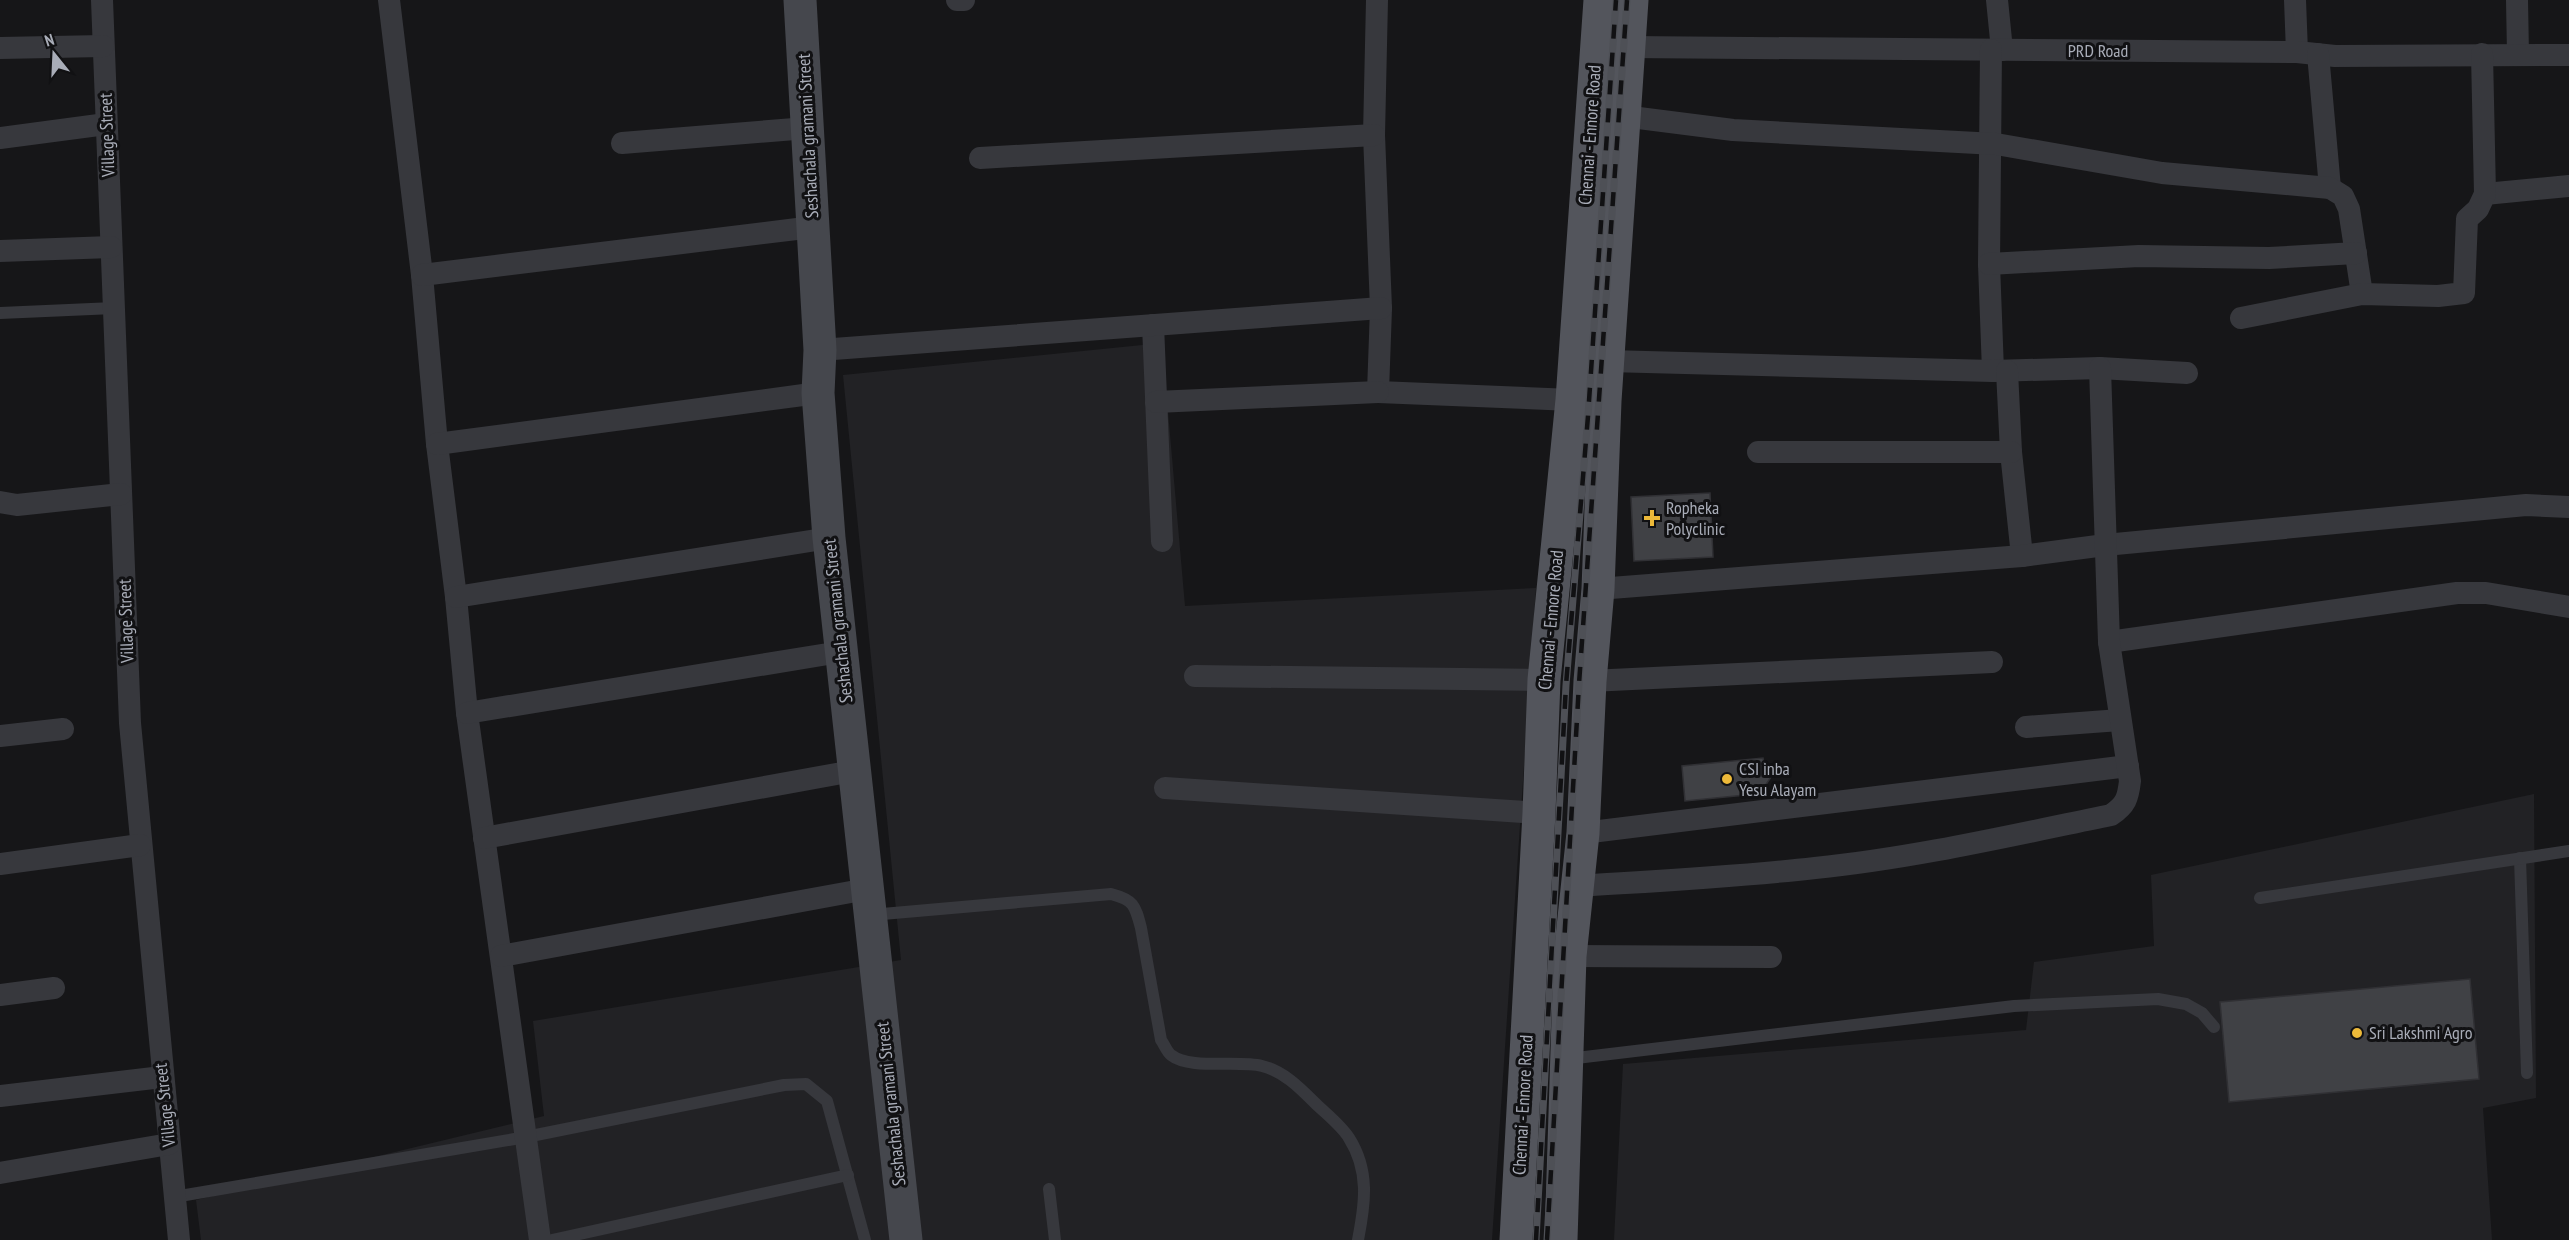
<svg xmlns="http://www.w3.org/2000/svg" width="2569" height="1240" viewBox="0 0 2569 1240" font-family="'PT Sans Narrow',sans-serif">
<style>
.built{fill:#222225}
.building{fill:#404145;stroke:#303034;stroke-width:1.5}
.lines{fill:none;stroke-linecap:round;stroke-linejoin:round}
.lane{stroke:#37383d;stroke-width:12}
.street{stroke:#37383d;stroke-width:22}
.secondary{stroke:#45474d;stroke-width:33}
.primary{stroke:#53555c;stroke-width:33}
.rail-casing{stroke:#4e5056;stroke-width:7}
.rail{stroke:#111113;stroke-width:4.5;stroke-dasharray:14;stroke-linecap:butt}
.poi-dot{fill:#edb939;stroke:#111113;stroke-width:2}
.labels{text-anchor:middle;stroke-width:6;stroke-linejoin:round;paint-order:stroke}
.street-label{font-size:18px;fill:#a9adb8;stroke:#111113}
.poi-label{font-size:18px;fill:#a9adb8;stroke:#111113;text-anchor:start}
</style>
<rect width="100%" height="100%" fill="#161618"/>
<!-- built -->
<g class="built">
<path d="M1162,343L1185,606L1536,588L1492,1240H201L196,1200L544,1116L533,1021L901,960L843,375Z"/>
<path d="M2534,794L2536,1098L2483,1108L2492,1240H1614L1623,1064L2026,1030L2034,962L2154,946L2151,875Z"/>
</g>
<!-- building -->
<g class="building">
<path d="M1710,493L1713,557L1634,561L1631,497Z"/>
<path d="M1763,758L1765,770L1771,777L1765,786L1766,793L1685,801L1682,766Z"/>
<path d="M2470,979L2479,1079L2229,1102L2220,1002Z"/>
</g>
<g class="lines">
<!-- lane -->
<g class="lane">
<path d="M0,313L114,308"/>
<path d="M2520,858L2527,1073"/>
<path d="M2260,898L2569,851"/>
<path d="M871,915L1111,894C1134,900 1135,905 1141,928L1161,1040C1164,1044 1167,1052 1171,1055C1190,1070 1238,1060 1262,1066C1283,1071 1299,1087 1314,1102C1325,1113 1341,1125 1349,1138C1370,1171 1365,1204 1358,1240"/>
<path d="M1568,1059L2014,1006L2158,999L2186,1004L2202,1013L2214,1027"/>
<path d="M1049,1189L1055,1240"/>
<path d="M174,1197L526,1137L784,1085L806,1084L827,1101L865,1240"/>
<path d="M552,1240L848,1175"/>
</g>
<!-- street -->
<g class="street">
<path d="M102,0L130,723L179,1240"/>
<path d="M389,0L422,275L437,444L456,597L467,713L540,1240"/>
<path d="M957,0H964"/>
<path d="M1377,0L1374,135L1381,308L1378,392L1572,400"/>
<path d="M1997,0L2002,50"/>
<path d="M2295,0L2297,52"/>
<path d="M2517,0L2518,54"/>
<path d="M1628,47L2297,52L2335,56L2569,55"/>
<path d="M0,48L103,46"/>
<path d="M1991,50L1989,264L1993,371"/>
<path d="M2318,54L2330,188"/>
<path d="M1623,116L1733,130L1996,144L2162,173L2330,188L2343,196L2349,209L2362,294"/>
<path d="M0,138L106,124"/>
<path d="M622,143L807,128"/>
<path d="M980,158L1374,135"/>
<path d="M2485,194L2569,186"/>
<path d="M0,251L111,247"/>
<path d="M1989,264L2139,256L2269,258L2356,253"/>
<path d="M422,275L813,227"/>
<path d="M2241,318L2362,294L2438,296L2464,293L2467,219L2478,209L2485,194L2482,54"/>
<path d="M1153,325L1162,541"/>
<path d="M820,350L1381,308"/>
<path d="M1608,361L1993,371L2100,368L2187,373"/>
<path d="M2007,371L2011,452L2022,556"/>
<path d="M1156,402L1378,392"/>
<path d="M437,444L818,393"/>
<path d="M1758,452H2011"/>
<path d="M0,502L17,505L121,494"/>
<path d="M1598,589L2022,556L2105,545L2526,505L2569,507"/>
<path d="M456,597L829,538"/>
<path d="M2109,642L2457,593H2486L2569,607"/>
<path d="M1195,676L1544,680"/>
<path d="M1590,681L1992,662"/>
<path d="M467,713L840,652"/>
<path d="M2026,727L2120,720"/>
<path d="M0,736L63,729"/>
<path d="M1165,788L1539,813"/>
<path d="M1583,833L2128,766"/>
<path d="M484,838L853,771"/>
<path d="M0,864L140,845"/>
<path d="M1578,886C1656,881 1736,877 1815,868C1914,858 2013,835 2111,815C2126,805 2128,798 2130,781L2109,642L2100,368"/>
<path d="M501,956L867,889"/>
<path d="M1570,956L1771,957"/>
<path d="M0,995L54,988"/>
<path d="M0,1096L162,1077"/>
<path d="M0,1173L169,1144"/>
</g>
<!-- secondary -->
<path class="secondary" d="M800,0L820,350L818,393L829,538L906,1240"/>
<!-- primary -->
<g class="primary">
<path d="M1516,1240L1539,813L1544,680L1572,400L1600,0"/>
<path d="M1561,1240L1570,956L1583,833L1590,681L1598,589L1605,401L1632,0"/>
</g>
<!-- rail casing -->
<g class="rail-casing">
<g id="rail">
<path d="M1536,1240L1566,685L1588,416L1616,0"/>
<path d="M1547,1240L1579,684L1627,0"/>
</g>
</g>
<!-- rail -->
<use href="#rail" class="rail"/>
</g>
<!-- markers -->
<g class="poi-dot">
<path d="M1649 509h6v6h6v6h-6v6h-6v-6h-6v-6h6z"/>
<circle cx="1727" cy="779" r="6"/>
<circle cx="2357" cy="1033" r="6"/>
</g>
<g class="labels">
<!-- street labels -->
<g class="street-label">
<text x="2098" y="57">PRD Road</text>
<text transform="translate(107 135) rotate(-92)" y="6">Village Street</text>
<text transform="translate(1590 135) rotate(-86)" y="6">Chennai - Ennore Road</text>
<text transform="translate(808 136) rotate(-93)" y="6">Seshachala gramani Street</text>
<text transform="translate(1551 620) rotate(-85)" y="6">Chennai - Ennore Road</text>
<text transform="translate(126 621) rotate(-92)" y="6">Village Street</text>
<text transform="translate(838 621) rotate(-96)" y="6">Seshachala gramani Street</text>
<text transform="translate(891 1104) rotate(-96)" y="6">Seshachala gramani Street</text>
<text transform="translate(165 1105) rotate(-96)" y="6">Village Street</text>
<text transform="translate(1523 1105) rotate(-87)" y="6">Chennai - Ennore Road</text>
</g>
<!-- poi labels -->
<g class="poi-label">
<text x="1666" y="514">Ropheka<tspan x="1666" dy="21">Polyclinic</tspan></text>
<text x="1739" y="775">CSI inba<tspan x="1739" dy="21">Yesu Alayam</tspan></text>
<text x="2369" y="1039">Sri Lakshmi Agro</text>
</g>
</g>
<!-- north arrow -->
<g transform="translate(54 54) rotate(342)" stroke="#111113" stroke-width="4.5" paint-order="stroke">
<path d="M0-4.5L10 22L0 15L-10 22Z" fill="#a9adb8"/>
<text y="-9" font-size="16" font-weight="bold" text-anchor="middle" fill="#a9adb8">N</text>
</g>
</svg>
